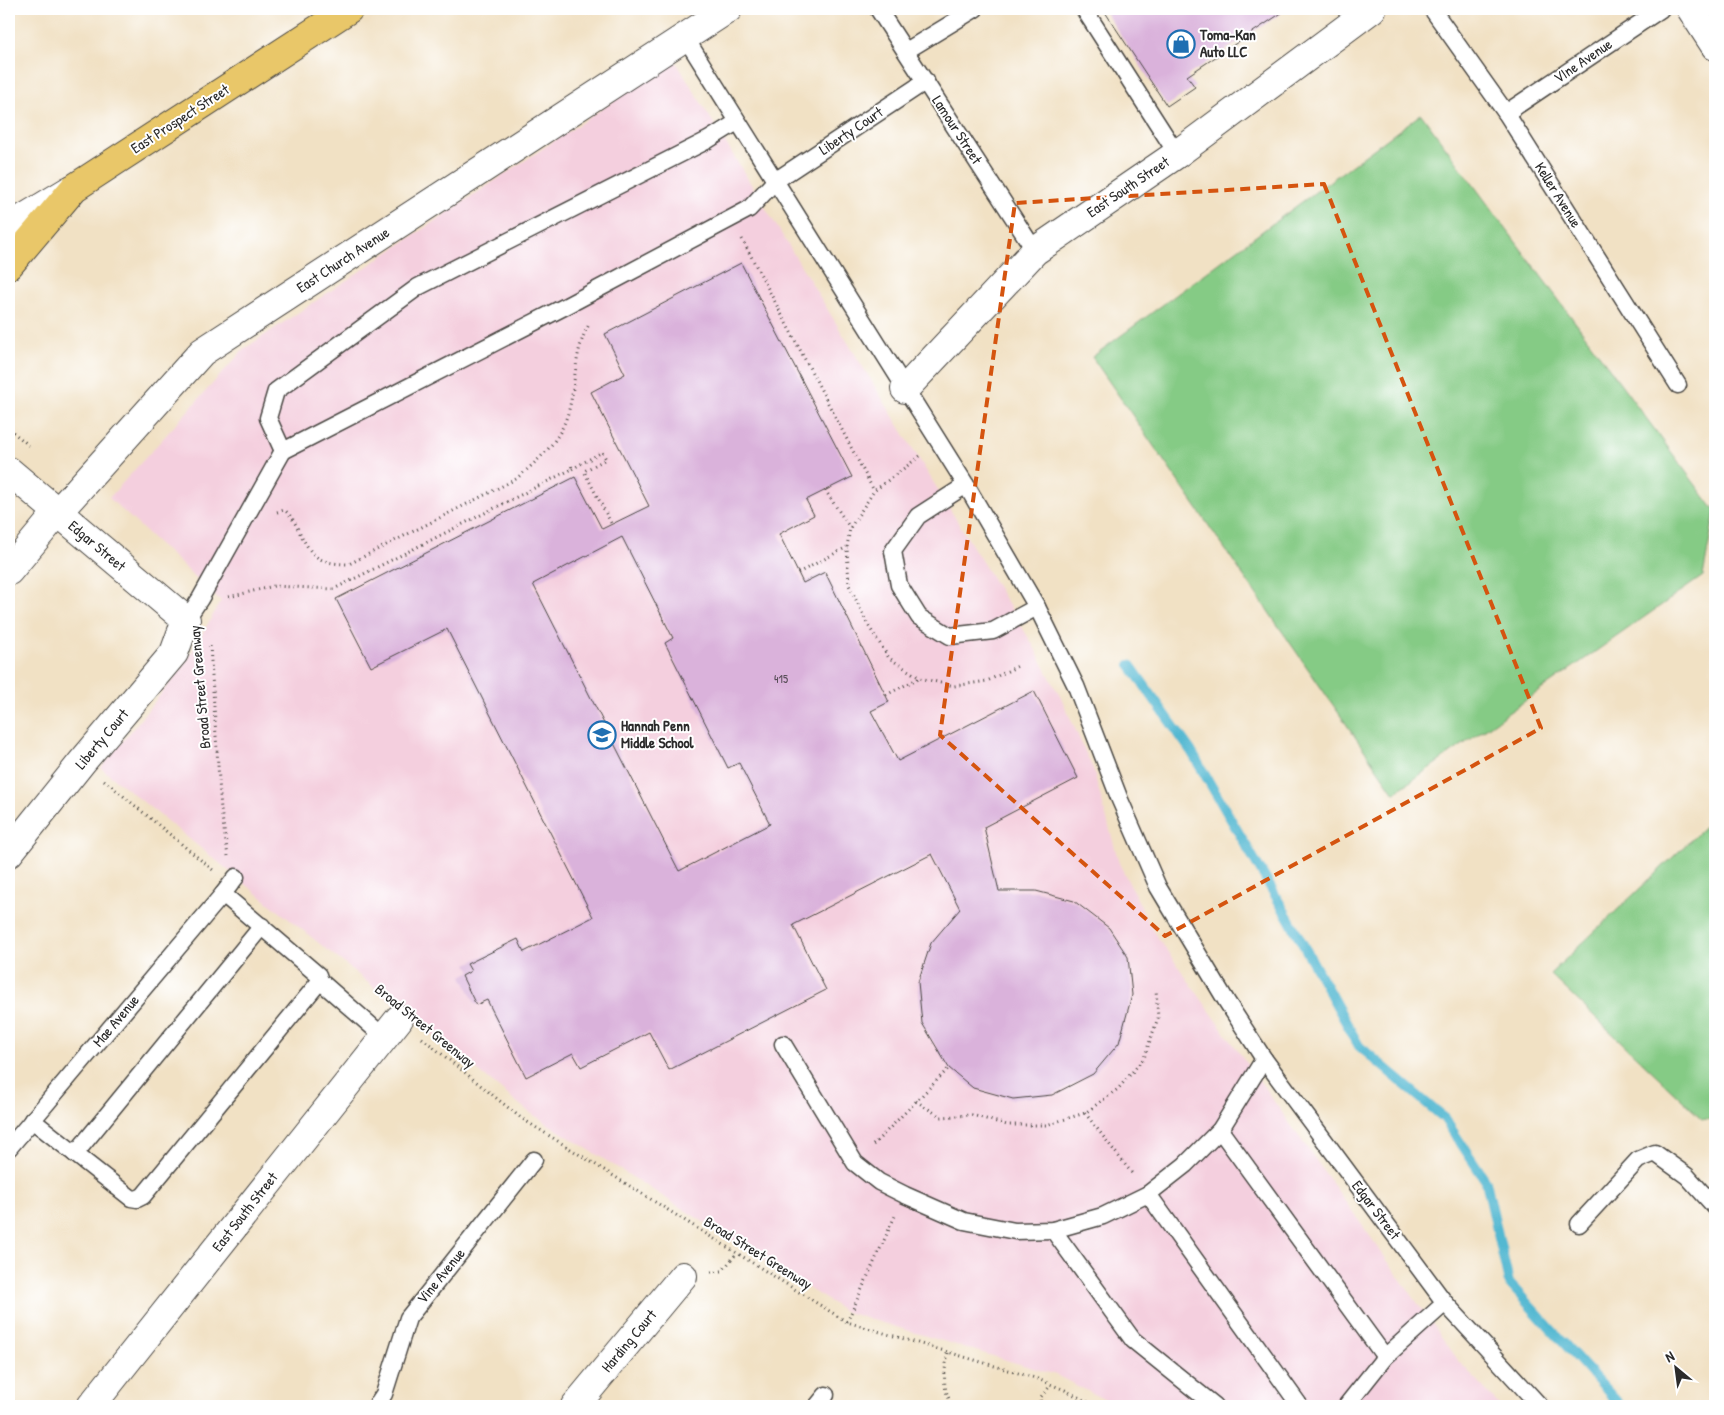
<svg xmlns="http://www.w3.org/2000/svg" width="1724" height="1415" viewBox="0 0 1724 1415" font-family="'Patrick Hand',sans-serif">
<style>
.built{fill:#f4cfde}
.green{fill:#85cb85;stroke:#587b58}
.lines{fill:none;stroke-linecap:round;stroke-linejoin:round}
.stream{stroke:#53b8d1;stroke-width:10}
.building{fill:#dab2db;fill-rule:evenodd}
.service-casing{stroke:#494642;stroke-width:19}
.minor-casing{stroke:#494642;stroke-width:30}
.tertiary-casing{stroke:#494642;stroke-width:30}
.primary-casing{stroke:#494642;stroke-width:30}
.path{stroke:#494642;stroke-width:3;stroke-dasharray:1 4;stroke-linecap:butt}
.service{stroke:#fff;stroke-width:16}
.minor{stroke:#fff;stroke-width:28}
.tertiary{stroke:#fff;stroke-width:28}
.primary{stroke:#e9c769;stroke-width:28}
.marked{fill:none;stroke:#d5540f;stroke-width:4;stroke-dasharray:10 6;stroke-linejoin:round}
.labels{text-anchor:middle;stroke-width:4;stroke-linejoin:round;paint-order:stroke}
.number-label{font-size:12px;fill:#574d57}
.poi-label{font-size:15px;font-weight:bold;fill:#2b2b2b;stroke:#fff;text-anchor:start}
.street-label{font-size:15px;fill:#2b2b2b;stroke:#fff}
</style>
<rect width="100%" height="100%" fill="#fff"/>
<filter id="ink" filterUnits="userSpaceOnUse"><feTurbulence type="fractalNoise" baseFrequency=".02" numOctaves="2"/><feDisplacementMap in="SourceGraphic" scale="10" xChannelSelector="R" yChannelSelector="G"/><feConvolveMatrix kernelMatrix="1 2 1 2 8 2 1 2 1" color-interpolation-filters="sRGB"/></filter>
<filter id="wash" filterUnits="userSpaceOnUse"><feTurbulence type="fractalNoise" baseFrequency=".0096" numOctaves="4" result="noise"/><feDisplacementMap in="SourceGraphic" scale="20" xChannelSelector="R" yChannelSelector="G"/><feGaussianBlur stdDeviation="1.12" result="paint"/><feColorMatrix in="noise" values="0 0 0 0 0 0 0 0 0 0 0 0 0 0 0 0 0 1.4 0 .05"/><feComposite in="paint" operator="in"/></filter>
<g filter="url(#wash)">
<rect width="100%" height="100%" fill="#f1e1c4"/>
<!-- built -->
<path class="built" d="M675,60L1033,645L1063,702L1093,769L1119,863L1153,931L1458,1360L1500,1406H1117L1056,1375L846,1312L529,1112L101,768L185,664L221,601L109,498L244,349Z"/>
<!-- green -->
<g class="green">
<path d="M1421,114L1715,511L1703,576L1394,793L1092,357Z"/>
<path d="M1715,817V1120L1702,1119L1550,974Z"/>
</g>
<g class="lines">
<!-- stream -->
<path class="stream" d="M1130,665L1191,751L1289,919L1359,1046L1444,1118L1486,1181L1509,1283L1621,1406"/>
</g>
<g id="blocks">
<!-- building -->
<g class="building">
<path d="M1103,9H1281L1283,12L1187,76L1195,87L1167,106Z"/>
<path d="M741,263L852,477L806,500L814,515L779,534L803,583L825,572L889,702L871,711L898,761L1034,691L1078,778L984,827L999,891H1036L1074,901L1109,928L1128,957L1132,995L1119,1043L1093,1074L1052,1095L1013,1099L973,1088L949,1068L922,1023L918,982L931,943L960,909L932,854L793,925L826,990L669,1070L649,1032L581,1067L573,1053L526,1077L487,1000L476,1005L462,976L471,971L467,964L518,939L524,952L593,917L447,629L371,667L336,599L575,477L602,529L649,506L591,392L625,374L605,334ZM622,537L673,638L665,643L728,768L739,763L770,824L679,871L533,584Z"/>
</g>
</g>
</g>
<g filter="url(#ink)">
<use href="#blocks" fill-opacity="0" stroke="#494642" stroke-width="1"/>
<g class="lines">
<!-- service casing -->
<g class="service-casing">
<g id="service">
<path d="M878,9L1035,251"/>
<path d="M1084,9L1177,154"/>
<path d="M1432,9L1506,113L1678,385"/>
<path d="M685,37L966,485L1037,607L1076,686L1120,800L1158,887L1227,1002L1264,1059L1445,1303L1540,1406"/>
<path d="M906,51L975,9"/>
<path d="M1506,113L1661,9"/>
<path d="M737,122L708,140L418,287L276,391L268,418L283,451L568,305L749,209L775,181L926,81"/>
<path d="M966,485L918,516L893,551L899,585L919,617L950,636L993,631L1037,607"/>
<path d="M186,620L200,599L283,451"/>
<path d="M320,981L384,1037"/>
<path d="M783,1044L855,1163L879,1182L905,1195L964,1221L1015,1231L1053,1230L1103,1216L1148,1194L1185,1165L1220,1130L1264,1059"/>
<path d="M32,1120L131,1198L137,1199L143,1196L320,981L318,975L223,894L236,877"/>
<path d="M1220,1130L1385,1357"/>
<path d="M9,1148L223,894"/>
<path d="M75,1154L262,926"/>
<path d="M1148,1194L1300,1406"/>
<path d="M1579,1224L1638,1160L1655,1153L1687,1176L1715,1207"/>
<path d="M1053,1230L1133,1340L1215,1406"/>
<path d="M376,1406L384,1394L408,1318L534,1160"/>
<path d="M817,1406L826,1395"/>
<path d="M1346,1406L1385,1357L1445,1303"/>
</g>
</g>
<!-- minor casing -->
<g class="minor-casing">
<g id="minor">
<path d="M1691,9L1715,46"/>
<path d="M905,389L1035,251L1177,154L1372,9"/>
<path d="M9,471L186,620L174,653L82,762L9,853"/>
<path d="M9,571L58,512L202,352L728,9"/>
<path d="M91,1406L399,1019"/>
<path d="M575,1406L683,1276"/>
</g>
</g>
<!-- tertiary casing -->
<g class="tertiary-casing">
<path id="tertiary" d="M9,227L70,190"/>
</g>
<!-- primary casing -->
<g class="primary-casing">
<path id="primary" d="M9,265L74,188L349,9"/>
</g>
<!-- path -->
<g class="path">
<path d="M742,239L874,491"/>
<path d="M9,429L31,447"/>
<path d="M920,456L874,491L850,528L847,547L849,585L868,625L889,658L920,678L954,686L987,681L1020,665"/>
<path d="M572,469L602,452L606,459L584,471L612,525"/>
<path d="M825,490L850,528"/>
<path d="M277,512L284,510C291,515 294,521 298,529C311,556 317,564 349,564L516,479C535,463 554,447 564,424C578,392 571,353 590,323"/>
<path d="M798,573L847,547"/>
<path d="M229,597L274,586L334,589L572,469L571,463"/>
<path d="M210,646L221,810L228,856"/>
<path d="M886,695L919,678"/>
<path d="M104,780L213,870"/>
<path d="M422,1038L521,1118L847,1322L1035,1378L1065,1390L1095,1406"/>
<path d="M916,1101L941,1117L972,1115L1007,1125H1046L1085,1113L1118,1089L1144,1058L1158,1018L1156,989"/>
<path d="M1085,1113L1134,1176"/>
<path d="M873,1145L949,1068"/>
<path d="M711,1272L722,1271L737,1253"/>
<path d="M847,1322L895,1216"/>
<path d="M948,1353C944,1371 941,1391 954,1406"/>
<path d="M1041,1406L1040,1398L1051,1385"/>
</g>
<!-- service -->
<use href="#service" class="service"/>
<!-- minor -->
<use href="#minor" class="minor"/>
<!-- tertiary -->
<use href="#tertiary" class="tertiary"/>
<!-- primary -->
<use href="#primary" class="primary"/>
</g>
</g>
<!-- marked area -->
<path class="marked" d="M1324,184L1541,728L1165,936L940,735L1015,203Z"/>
<!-- icons -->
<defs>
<g id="shop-ring" transform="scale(1.4375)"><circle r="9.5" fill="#fff" stroke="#1f6fb2" stroke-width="1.5"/><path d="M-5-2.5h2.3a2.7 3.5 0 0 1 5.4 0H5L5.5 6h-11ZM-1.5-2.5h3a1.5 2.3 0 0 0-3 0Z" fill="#1f6fb2"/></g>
<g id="school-ring" transform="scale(1.4375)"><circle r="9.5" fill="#fff" stroke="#1f6fb2" stroke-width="1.5"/><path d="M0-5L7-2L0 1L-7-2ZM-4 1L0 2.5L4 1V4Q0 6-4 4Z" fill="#1f6fb2"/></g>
</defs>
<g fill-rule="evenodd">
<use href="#shop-ring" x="1181" y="44"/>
<use href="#school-ring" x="602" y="735"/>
</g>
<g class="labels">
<!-- number labels -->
<g class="number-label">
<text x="781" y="683">415</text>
</g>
<!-- poi labels -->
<g class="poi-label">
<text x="1200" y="40">Toma-Kan<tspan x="1200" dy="17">Auto LLC</tspan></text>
<text x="621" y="731">Hannah Penn<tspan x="621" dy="17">Middle School</tspan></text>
</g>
<!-- street labels -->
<g class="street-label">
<text transform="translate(1583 61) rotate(-34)" y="5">VIne Avenue</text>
<text transform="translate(180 119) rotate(-33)" y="5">East Prospect Street</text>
<text transform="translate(957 130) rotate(57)" y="5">Lamour Street</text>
<text transform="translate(851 131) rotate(-34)" y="5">Liberty Court</text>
<text transform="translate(1128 187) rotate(-34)" y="5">East South Street</text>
<text transform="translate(1558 195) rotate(58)" y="5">Keller Avenue</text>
<text transform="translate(343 260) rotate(-33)" y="5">East Church Avenue</text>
<text transform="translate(97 546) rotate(40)" y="5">Edgar Street</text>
<text transform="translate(200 687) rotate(-95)" y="5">Broad Street Greenway</text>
<text transform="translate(102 739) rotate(-50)" y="5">Liberty Court</text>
<text transform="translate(116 1021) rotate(-50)" y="5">Mae Avenue</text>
<text transform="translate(425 1026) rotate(39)" y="5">Broad Street Greenway</text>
<text transform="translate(1376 1210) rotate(53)" y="5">Edgar Street</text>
<text transform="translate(245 1212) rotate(-52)" y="5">East South Street</text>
<text transform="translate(758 1253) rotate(32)" y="5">Broad Street Greenway</text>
<text transform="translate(441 1276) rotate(-51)" y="5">Vine Avenue</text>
<text transform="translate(629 1341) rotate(-50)" y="5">Harding Court</text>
</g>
</g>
<!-- margin -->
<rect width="1724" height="1415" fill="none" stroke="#fff" stroke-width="30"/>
<!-- north arrow -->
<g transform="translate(1676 1368) rotate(331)" stroke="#ffffff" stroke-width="4" paint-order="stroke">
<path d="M0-4L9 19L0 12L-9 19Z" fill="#2b2b2b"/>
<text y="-8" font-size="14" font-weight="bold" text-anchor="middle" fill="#2b2b2b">N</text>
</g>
</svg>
